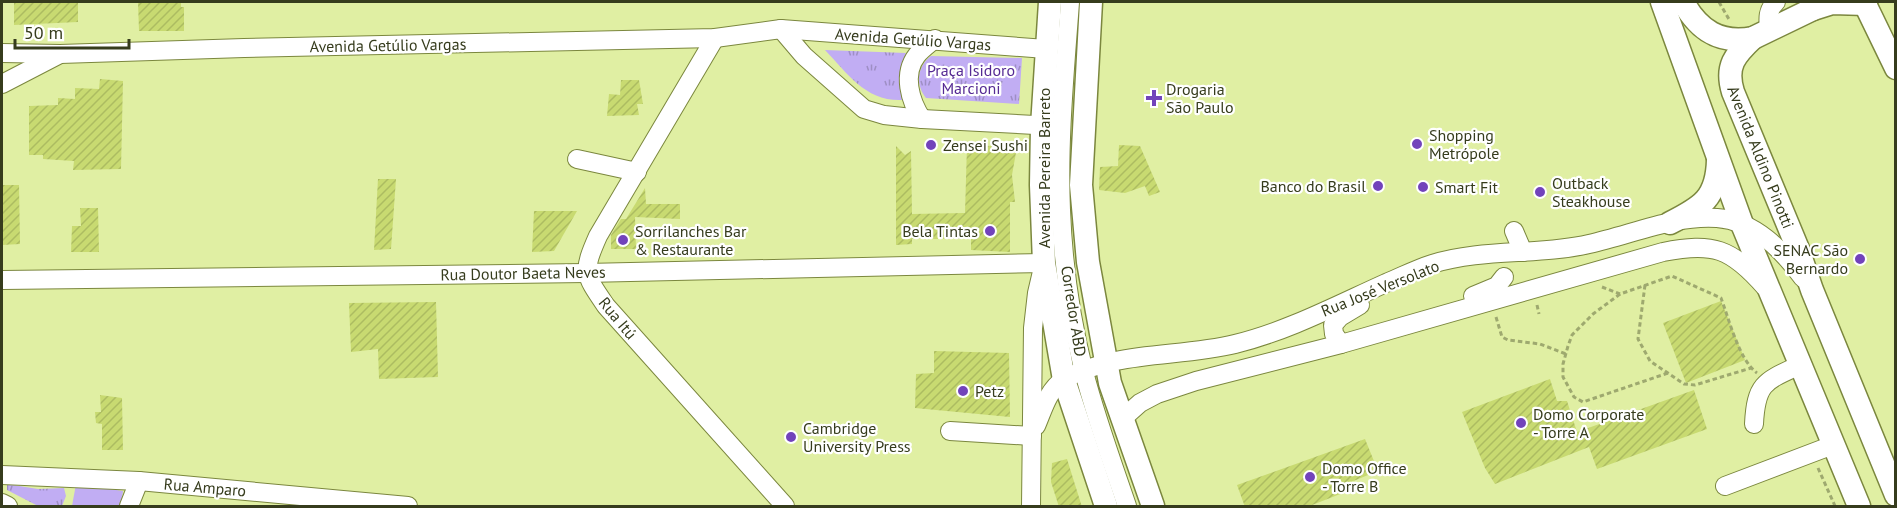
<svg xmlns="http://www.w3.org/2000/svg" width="1897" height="508" viewBox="0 0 1897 508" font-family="'PT Sans',sans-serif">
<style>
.grass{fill:url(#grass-tufts)}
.garden{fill:#c1adf3}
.building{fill:url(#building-hatch)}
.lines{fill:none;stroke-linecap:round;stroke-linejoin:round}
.minor-casing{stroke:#7b873e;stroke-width:20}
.major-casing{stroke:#7b873e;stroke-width:25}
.path{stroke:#9ea96f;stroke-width:3;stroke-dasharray:4.5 3;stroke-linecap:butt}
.minor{stroke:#fff;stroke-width:18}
.major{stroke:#fff;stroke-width:22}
.poi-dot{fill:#7243bb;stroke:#fff;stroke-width:2}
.labels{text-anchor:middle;stroke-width:4.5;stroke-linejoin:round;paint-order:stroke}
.street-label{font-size:16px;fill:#363c1d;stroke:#fff}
.park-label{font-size:16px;fill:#552a93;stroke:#fff}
.poi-label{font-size:16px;fill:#363c1d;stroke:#fff;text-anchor:start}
</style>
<defs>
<pattern id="grass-tufts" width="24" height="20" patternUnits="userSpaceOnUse" patternTransform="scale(1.5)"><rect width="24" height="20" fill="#c1adf3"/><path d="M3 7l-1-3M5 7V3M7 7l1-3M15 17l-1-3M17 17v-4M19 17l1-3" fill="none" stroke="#9e8ec4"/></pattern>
<pattern id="building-hatch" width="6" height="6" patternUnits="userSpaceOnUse" patternTransform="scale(1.5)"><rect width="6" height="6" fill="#c8da71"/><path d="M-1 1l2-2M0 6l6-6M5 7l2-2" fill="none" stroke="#acbc61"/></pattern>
</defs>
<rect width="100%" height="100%" fill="#e0efa3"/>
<!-- grass -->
<g class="grass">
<path d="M825,50L906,53C899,69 899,82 903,100C866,102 848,74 825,50Z"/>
<path d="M931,56L1022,58L1019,104L926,98C915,85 917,66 931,56Z"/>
<path d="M7,484L38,489L64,488L66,496L62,506H38L7,490Z"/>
</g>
<!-- garden -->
<path class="garden" d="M76,484L123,491L121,506H72Z"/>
<!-- building -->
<g class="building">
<path d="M14,2H78V22L14,25Z"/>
<path d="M138,2H181V7H184V31H139Z"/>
<path d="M100,79L123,81L121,169L73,170L74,161L43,159V155H29V106L58,105V98L75,99V88L99,89Z"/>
<path d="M621,80H639L643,104H637L639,115L607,116L609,94L620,95Z"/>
<path d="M967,145L1017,147L1012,175L1015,202H1010V252L971,250V239H912V244L896,245V146L905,155L911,151L912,214L965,213Z"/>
<path d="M1119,145L1140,146L1160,192L1149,196L1145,186L1125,193L1099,190L1100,167L1118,166Z"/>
<path d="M378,179H396L391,249L374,250Z"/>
<path d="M2,185H19L20,244L2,245Z"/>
<path d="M645,188L646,204H680V219L635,217L636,249H611V235L621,219H626Z"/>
<path d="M80,208H98L99,252H71L72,226H81Z"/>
<path d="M534,211H577L554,251L532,252Z"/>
<path d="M1721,301L1745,360L1686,383L1663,323Z"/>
<path d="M436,302L438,377L379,379L378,349L351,352L349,303Z"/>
<path d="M934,351L1009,353L1010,417L915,408L916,374L934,373Z"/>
<path d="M1550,379L1557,401H1567L1577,432L1694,390L1707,429L1597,469L1589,447L1495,484L1485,468L1462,412Z"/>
<path d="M100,395L122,398L123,450H102V424L96,423L95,412H101Z"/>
<path d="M1365,439L1378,471L1346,484L1348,491L1307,507H1245L1237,485Z"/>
<path d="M1067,459L1082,507H1059L1051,482L1052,463Z"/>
</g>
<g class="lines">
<!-- minor casing -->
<g class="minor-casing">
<g id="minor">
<path d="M1070,2C1065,71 1058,141 1061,210C1063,264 1071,320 1084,372C1096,418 1112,462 1127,506"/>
<path d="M781,29L804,56L864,109L884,115L922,119L1054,126"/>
<path d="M1769,30C1768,19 1767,10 1776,2"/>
<path d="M715,38L598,236C582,272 584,274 606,306L785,506"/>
<path d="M2,53L60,54L244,48L715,38L781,29L1046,49"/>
<path d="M2,84L58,55"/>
<path d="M922,119C910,101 902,74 917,55C922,49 929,44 935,39"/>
<path d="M577,159L637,172"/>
<path d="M1514,231L1523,252"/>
<path d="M2,280L586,273L1044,263L1037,293L1033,328L1031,506"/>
<path d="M1473,296L1497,286L1504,277"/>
<path d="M1341,344L1334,334L1333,325L1340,317L1360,305"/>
<path d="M1122,419L1140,403L1157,394L1196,381L1341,344L1663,252C1713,242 1731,248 1765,287"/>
<path d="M1754,424C1756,383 1765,381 1800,365"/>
<path d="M1036,426C1043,410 1048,390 1063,380C1116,350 1178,358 1235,344C1288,331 1337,305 1386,283C1401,277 1416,269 1432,264C1483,248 1538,256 1589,244C1631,235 1674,215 1717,218C1755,221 1782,250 1803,278"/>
<path d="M950,431L1032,436"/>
<path d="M2,475L139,481L408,506"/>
<path d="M1725,486L1833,445"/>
<path d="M2,503L8,506"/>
<path d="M129,506L139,481"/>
</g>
</g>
<!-- major casing -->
<g class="major-casing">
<g id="major">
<path d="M1050,2L1042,126L1041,185L1044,263L1064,380L1106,506"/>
<path d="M1091,2L1081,185L1088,262L1110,383L1153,506"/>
<path d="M1662,2L1742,224L1859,506"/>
<path d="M1683,2C1699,31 1720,44 1753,38L1813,9L1824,2"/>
<path d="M1864,2L1896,68"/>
<path d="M1813,9L1832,3L1866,4"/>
<path d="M1753,38C1735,55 1725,66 1733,92L1798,249L1812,290L1896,495"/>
<path d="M1670,223C1702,207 1717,198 1718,160"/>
</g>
</g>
<!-- path -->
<g class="path">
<path d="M1719,2L1730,21"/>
<path d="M1645,285L1638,339L1650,361L1684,384L1695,385L1751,368"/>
<path d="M1602,287L1620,294L1672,276L1721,298C1729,319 1739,360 1757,373"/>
<path d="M1620,294L1593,314L1572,335L1568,346L1563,364V377L1574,397L1583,402L1668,373"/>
<path d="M1537,305L1539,314"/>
<path d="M1496,317L1502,337L1508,340L1540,344L1566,354"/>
<path d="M1818,468L1835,506"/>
</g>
<!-- minor -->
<use href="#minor" class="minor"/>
<!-- major -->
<use href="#major" class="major"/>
</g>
<!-- markers -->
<g class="poi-dot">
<path d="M1151 89h6v6h6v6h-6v6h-6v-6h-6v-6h6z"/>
<circle cx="1417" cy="144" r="6"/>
<circle cx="931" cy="145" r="6"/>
<circle cx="1378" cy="186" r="6"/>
<circle cx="1423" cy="187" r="6"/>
<circle cx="1540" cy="192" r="6"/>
<circle cx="990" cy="231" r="6"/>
<circle cx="623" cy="240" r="6"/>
<circle cx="1860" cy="259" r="6"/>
<circle cx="963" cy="391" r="6"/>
<circle cx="1521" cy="423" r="6"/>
<circle cx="791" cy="437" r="6"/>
<circle cx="1310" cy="477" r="6"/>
</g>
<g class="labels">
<!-- street labels -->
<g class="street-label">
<text transform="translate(913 39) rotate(4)" y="6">Avenida Getúlio Vargas</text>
<text transform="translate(388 45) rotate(-1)" y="6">Avenida Getúlio Vargas</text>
<text transform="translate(1761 157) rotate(68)" y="6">Avenida Aldino Pinotti</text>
<text transform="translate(1044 168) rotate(-90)" y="6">Avenida Pereira Barreto</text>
<text transform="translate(523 273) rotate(-1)" y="6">Rua Doutor Baeta Neves</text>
<text transform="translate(1380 288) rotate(-22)" y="6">Rua José Versolato</text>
<text transform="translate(1074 311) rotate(81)" y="6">Corredor ABD</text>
<text transform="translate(618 318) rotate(50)" y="6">Rua Itú</text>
<text transform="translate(205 487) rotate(5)" y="6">Rua Amparo</text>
</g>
<!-- park labels -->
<g class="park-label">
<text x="971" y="76">Praça Isidoro<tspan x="971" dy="18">Marcioni</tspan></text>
</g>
<!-- poi labels -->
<g class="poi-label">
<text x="1166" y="95">Drogaria<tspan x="1166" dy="18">São Paulo</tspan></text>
<text x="1429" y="141">Shopping<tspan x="1429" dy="18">Metrópole</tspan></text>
<text x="943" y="151">Zensei Sushi</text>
<text x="1552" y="189">Outback<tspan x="1552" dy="18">Steakhouse</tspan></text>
<text x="1366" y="192" text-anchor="end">Banco do Brasil</text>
<text x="1435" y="193">Smart Fit</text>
<text x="635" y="237">Sorrilanches Bar<tspan x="635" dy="18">&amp; Restaurante</tspan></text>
<text x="978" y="237" text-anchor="end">Bela Tintas</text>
<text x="1848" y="256" text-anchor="end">SENAC São<tspan x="1848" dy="18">Bernardo</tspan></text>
<text x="975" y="397">Petz</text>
<text x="1533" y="420">Domo Corporate<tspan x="1533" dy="18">- Torre A</tspan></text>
<text x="803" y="434">Cambridge<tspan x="803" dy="18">University Press</tspan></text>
<text x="1322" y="474">Domo Office<tspan x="1322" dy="18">- Torre B</tspan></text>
</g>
</g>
<!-- border -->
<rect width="1897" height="508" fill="none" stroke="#363c1d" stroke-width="6"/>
<!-- scale -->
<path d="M15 39v9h114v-9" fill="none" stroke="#363c1d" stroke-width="3"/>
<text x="24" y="39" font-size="18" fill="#363c1d" stroke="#ffffff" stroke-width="4.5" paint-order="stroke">50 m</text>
</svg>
